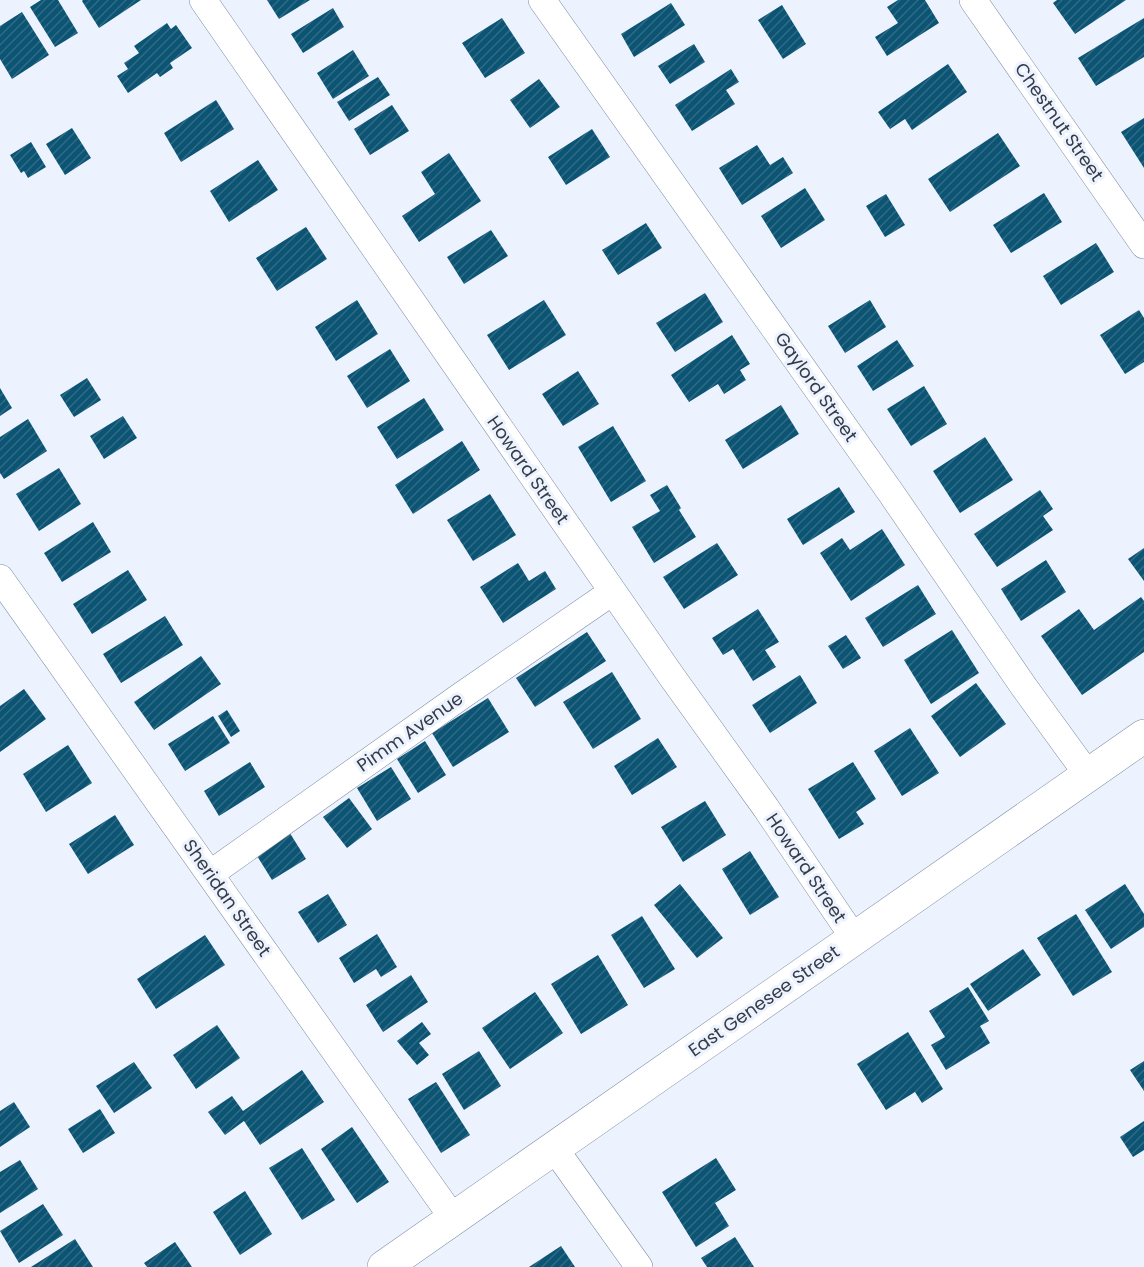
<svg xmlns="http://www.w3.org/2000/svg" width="1144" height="1267" viewBox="0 0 1144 1267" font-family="Poppins,sans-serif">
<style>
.building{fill:url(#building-hatch)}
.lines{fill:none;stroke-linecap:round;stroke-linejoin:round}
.minor-casing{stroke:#7f8da5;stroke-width:28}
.highway-casing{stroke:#7f8da5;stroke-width:34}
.minor{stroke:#fff;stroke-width:27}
.highway{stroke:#fff;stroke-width:33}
.labels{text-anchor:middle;stroke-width:6;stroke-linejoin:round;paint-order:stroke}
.street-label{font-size:18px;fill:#363c47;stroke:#edf3fe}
</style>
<defs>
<pattern id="building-hatch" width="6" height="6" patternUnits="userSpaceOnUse" patternTransform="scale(1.5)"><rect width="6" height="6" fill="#0c5473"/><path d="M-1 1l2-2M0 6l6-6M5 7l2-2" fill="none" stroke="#316a84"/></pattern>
</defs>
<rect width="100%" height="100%" fill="#edf3fe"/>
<!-- building -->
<g class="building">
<path d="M41,0H58L78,33L55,47L30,7Z"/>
<path d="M83,0H141L99,28L82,1Z"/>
<path d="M267,0H310L279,19Z"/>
<path d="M898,0H925L939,23L887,56L875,37L898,23L887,7Z"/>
<path d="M1057,0H1126L1075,34L1053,3Z"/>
<path d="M671,3L685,25L634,57L621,34Z"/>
<path d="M782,5L806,44L783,59L758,20Z"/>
<path d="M333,8L344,27L303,53L291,34Z"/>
<path d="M22,12L49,55L12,79L0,59V26Z"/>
<path d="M502,18L525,53L485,78L462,43Z"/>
<path d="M1144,18V57L1096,86L1078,58Z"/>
<path d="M167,23L171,29L176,25L192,48L170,63L173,68L160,77L157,73L128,93L117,76L128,69L124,63L139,53L134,46Z"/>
<path d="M694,44L705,62L670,84L658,66Z"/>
<path d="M353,50L369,76L333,99L317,73Z"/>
<path d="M948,64L967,92L912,130L905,119L890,129L878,112Z"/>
<path d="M731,69L739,82L726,90L735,104L692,131L675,105Z"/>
<path d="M378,77L390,95L349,121L337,102Z"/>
<path d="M539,79L560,107L530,128L510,100Z"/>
<path d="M216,100L234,129L181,162L164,133Z"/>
<path d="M392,105L409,131L370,155L354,129Z"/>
<path d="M1144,118V168L1121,132Z"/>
<path d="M72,128L91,158L65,175L46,144Z"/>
<path d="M592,129L610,157L566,185L548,157Z"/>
<path d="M998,133L1020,166L950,212L928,179Z"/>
<path d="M31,142L46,167L28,178L24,171L21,173L10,155Z"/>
<path d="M757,145L770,165L783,157L793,173L742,205L719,168Z"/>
<path d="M449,153L481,201L419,242L402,216L435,194L421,172Z"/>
<path d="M258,160L278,190L229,222L210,191Z"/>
<path d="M805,188L825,220L781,248L761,216Z"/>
<path d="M1044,193L1062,222L1011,253L993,225Z"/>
<path d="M886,194L905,225L885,237L866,206Z"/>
<path d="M646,223L662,248L618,275L602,250Z"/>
<path d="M306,227L327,259L277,291L256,258Z"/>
<path d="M491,230L508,256L464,284L447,257Z"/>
<path d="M1096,243L1114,272L1061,305L1043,276Z"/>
<path d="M705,293L723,322L675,352L656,323Z"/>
<path d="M357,300L378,334L336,361L315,327Z"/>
<path d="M544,300L566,335L509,370L487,335Z"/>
<path d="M870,300L886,327L845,353L828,326Z"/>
<path d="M1139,310L1144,318V362L1125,374L1100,335Z"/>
<path d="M732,335L750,364L740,370L746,380L724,394L718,384L689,402L671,375Z"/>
<path d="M897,340L914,366L873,391L857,366Z"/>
<path d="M390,349L410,381L367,408L347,376Z"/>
<path d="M578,371L599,404L563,426L542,394Z"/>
<path d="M87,378L101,400L74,417L60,395Z"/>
<path d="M924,386L947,424L911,446L887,409Z"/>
<path d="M0,388L12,408L0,416Z"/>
<path d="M424,398L444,430L397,459L377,427Z"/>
<path d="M781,405L799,434L743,469L725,440Z"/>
<path d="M123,416L137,438L104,459L90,436Z"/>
<path d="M28,419L47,451L4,479L0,473V437Z"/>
<path d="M613,426L646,481L611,502L578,447Z"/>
<path d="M985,437L1013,480L960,513L933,471Z"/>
<path d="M462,441L480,470L413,514L395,485Z"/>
<path d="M59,468L81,504L39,531L16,494Z"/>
<path d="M667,485L681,508L679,510L696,537L654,563L632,527L660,511L650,495Z"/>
<path d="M839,487L855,512L803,545L787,519Z"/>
<path d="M1040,490L1053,509L1043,516L1053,530L997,567L974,534Z"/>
<path d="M490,494L516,535L473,561L447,520Z"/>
<path d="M93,522L111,552L62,582L44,553Z"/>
<path d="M882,529L905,565L851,601L820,553L842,538L850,550Z"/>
<path d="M717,543L738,575L684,609L663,577Z"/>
<path d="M1144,548V581L1128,559Z"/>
<path d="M1046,560L1066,592L1021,621L1001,589Z"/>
<path d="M518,563L529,581L545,571L556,589L503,623L480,587Z"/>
<path d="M128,570L147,600L92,634L73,604Z"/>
<path d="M918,585L936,614L883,647L865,618Z"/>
<path d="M1141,597L1144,601V652L1082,695L1041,636L1079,609L1094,630Z"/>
<path d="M758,609L779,642L765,650L776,667L753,681L733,649L723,655L712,638Z"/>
<path d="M165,616L183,645L121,683L103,654Z"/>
<path d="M952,630L979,673L931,704L904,660Z"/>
<path d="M587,632L606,661L535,707L516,678Z"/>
<path d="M846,635L861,658L843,669L828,646Z"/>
<path d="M201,656L221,684L154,730L134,702Z"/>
<path d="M612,672L641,719L593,749L563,702Z"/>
<path d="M800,675L817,703L770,733L752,705Z"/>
<path d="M976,683L1006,724L960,757L931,716Z"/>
<path d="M24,689L46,719L0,752V706Z"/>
<path d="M488,698L509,732L453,767L432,733Z"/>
<path d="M227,710L240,731L231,737L218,716Z"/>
<path d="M213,716L230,743L185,771L168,744Z"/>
<path d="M910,728L939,773L902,796L874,751Z"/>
<path d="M658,738L677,767L632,795L614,766Z"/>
<path d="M425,741L446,775L418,793L397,759Z"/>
<path d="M68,745L92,783L46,812L23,774Z"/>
<path d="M250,762L265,787L219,816L204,791Z"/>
<path d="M853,762L876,799L856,812L864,824L839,839L808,789Z"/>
<path d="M391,767L411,799L377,821L357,788Z"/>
<path d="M349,798L372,829L347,848L323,817Z"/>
<path d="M705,801L726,835L683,862L661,827Z"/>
<path d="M115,815L134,845L88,874L69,844Z"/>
<path d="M288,830L306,859L272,880L254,851Z"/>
<path d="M750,851L779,897L750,915L722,869Z"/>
<path d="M680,884L723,938L697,958L654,905Z"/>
<path d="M1125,884L1144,914V927L1111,949L1085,910Z"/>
<path d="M328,894L347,925L318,943L298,912Z"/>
<path d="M1076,914L1112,972L1073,996L1037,938Z"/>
<path d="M642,916L675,969L644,988L611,935Z"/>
<path d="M377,934L397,967L381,977L376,969L354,983L339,958Z"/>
<path d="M205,935L225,965L156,1009L137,979Z"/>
<path d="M1023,949L1041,975L988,1011L970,984Z"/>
<path d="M598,955L628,1005L581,1034L551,984Z"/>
<path d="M411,975L428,1002L383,1032L366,1005Z"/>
<path d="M968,987L989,1021L980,1026L990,1043L946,1070L931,1045L945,1037L929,1011Z"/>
<path d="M535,992L563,1033L510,1069L482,1028Z"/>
<path d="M422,1022L431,1034L419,1043L429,1055L417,1065L397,1041Z"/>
<path d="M217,1025L240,1058L196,1089L173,1055Z"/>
<path d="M908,1032L943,1089L922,1103L915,1092L886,1110L857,1064Z"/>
<path d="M479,1051L501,1086L464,1110L442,1074Z"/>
<path d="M1144,1061V1091L1130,1070Z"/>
<path d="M134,1062L152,1088L114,1113L96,1086Z"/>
<path d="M302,1070L324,1102L260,1145L244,1121L225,1135L208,1112L232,1096L243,1111Z"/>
<path d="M436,1082L470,1135L441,1153L408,1099Z"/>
<path d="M14,1102L30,1127L0,1147V1111Z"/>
<path d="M100,1109L115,1133L83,1153L68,1129Z"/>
<path d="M1144,1121V1150L1133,1157L1120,1137Z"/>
<path d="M352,1127L389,1182L357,1203L321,1149Z"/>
<path d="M302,1148L335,1200L302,1220L269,1168Z"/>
<path d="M716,1158L736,1190L715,1203L729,1226L696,1247L662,1192Z"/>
<path d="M20,1160L38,1189L0,1213V1172Z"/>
<path d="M245,1191L272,1234L240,1255L213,1212Z"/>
<path d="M43,1204L63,1235L19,1263L0,1231Z"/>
<path d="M735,1237L754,1267H707L701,1258Z"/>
<path d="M75,1239L93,1267H31Z"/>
<path d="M175,1242L192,1267H147L144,1263Z"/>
<path d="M561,1246L575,1267H529Z"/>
</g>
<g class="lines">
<!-- minor casing -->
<g class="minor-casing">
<g id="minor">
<path d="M203,0L672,677L766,808L854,938"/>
<path d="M542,0L891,493L1024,687L1088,775"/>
<path d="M973,0L1144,245"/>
<path d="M0,578L453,1218"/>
<path d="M210,874L461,696L612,592"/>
<path d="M554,1148L639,1267"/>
</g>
</g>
<!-- highway casing -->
<g class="highway-casing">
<path id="highway" d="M384,1267L1144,736"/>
</g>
<!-- minor -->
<use href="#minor" class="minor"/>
<!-- highway -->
<use href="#highway" class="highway"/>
</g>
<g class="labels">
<!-- street labels -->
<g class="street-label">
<text transform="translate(1059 122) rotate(55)" y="6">Chestnut Street</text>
<text transform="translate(816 387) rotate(55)" y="6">Gaylord Street</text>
<text transform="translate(528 470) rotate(55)" y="6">Howard Street</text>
<text transform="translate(410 732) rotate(-35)" y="6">Pimm Avenue</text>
<text transform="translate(806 868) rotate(56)" y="6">Howard Street</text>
<text transform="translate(227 898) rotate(55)" y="6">Sheridan Street</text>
<text transform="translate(764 1001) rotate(-35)" y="6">East Genesee Street</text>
</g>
</g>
</svg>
